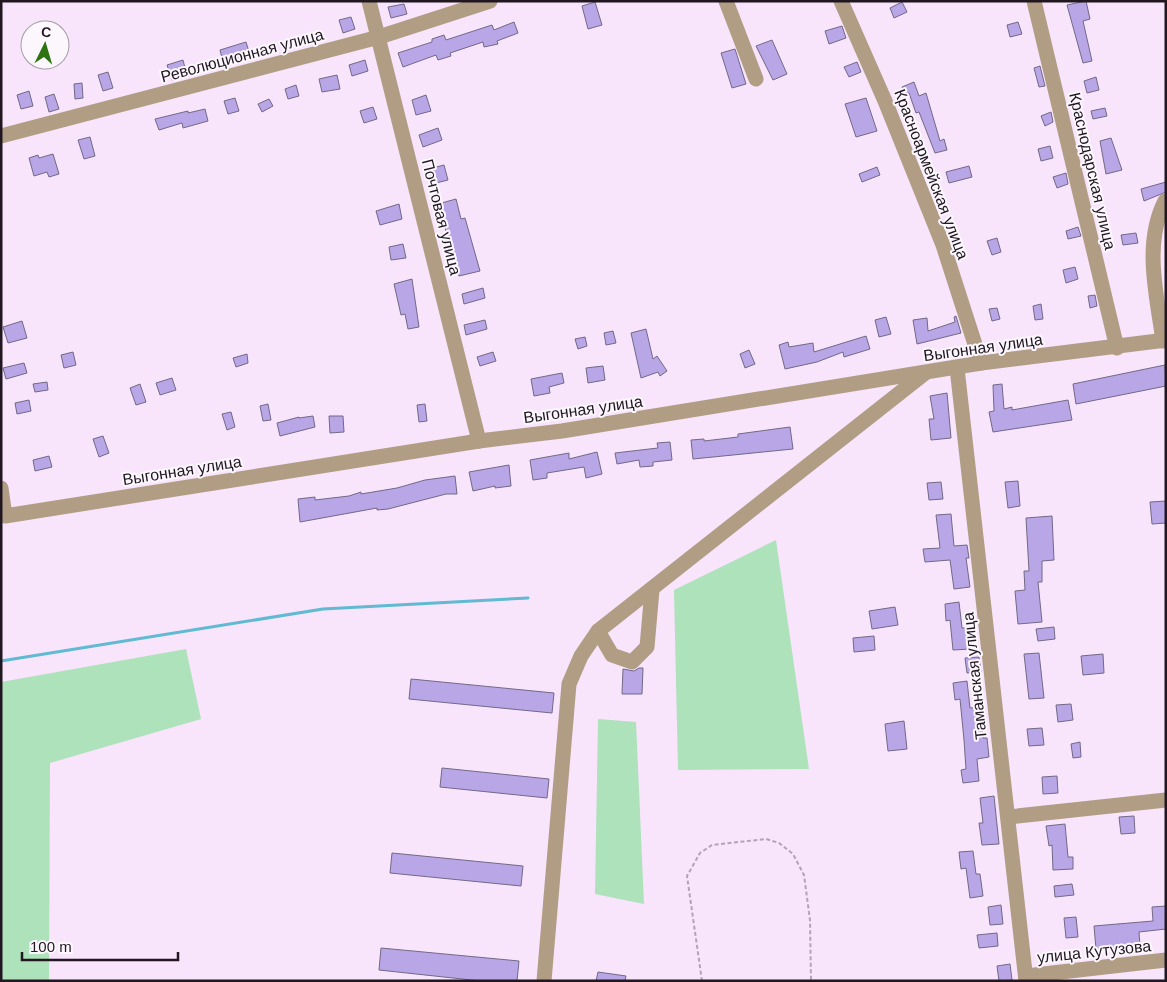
<svg xmlns="http://www.w3.org/2000/svg" width="1167" height="982" viewBox="0 0 1167 982" font-family="Helvetica,sans-serif">
<style>
.green{fill:#ade2bb}
.lines{fill:none;stroke-linecap:round;stroke-linejoin:round}
.stream{stroke:#5fbad2;stroke-width:3}
.building{fill:#b9a6e7;stroke:#716986}
.path{stroke:#b3a3b6;stroke-width:2;stroke-dasharray:4 2.5;stroke-linecap:butt}
.minor{stroke:#b09d84;stroke-width:15}
.labels{text-anchor:middle;stroke-width:4;stroke-linejoin:round;paint-order:stroke}
.street-label{font-size:16px;fill:#201721;stroke:#fcf7fd}
</style>
<rect width="100%" height="100%" fill="#f8e4fb"/>
<!-- green -->
<g class="green">
<path d="M776,540L809,769L678,770L674,590Z"/>
<path d="M186,649L201,719L50,763L49,981H1V682Z"/>
<path d="M598,719L636,722L644,904L595,894Z"/>
</g>
<g class="lines">
<!-- stream -->
<path class="stream" d="M1,661L323,609L528,598"/>
</g>
<!-- building -->
<g class="building">
<path d="M1086,1L1090,19L1083,21L1092,61L1083,63L1067,5Z"/>
<path d="M595,2L602,25L588,29L582,6Z"/>
<path d="M902,2L907,12L894,18L890,8Z"/>
<path d="M404,4L407,14L391,18L388,7Z"/>
<path d="M351,17L355,29L343,33L339,20Z"/>
<path d="M514,22L518,33L497,41L498,44L484,47L483,42L450,53L451,56L438,60L436,55L403,67L398,53L432,42V39L444,35L446,40L492,25L494,30Z"/>
<path d="M1018,22L1022,34L1010,37L1007,25Z"/>
<path d="M842,26L846,38L829,44L825,31Z"/>
<path d="M772,40L787,74L773,80L756,46Z"/>
<path d="M246,42L250,55L223,62L220,50Z"/>
<path d="M735,49L746,84L732,88L721,53Z"/>
<path d="M183,60L187,76L172,80L167,65Z"/>
<path d="M365,60L368,71L352,76L349,65Z"/>
<path d="M857,62L861,72L849,77L844,67Z"/>
<path d="M1040,66L1045,86L1039,87L1034,68Z"/>
<path d="M108,72L113,88L103,91L98,75Z"/>
<path d="M337,75L340,89L322,92L319,79Z"/>
<path d="M1096,77L1099,90L1087,93L1084,81Z"/>
<path d="M914,82L919,96L926,93L940,141L944,139L947,150L935,153L919,112L916,113L909,93L905,95L902,87Z"/>
<path d="M82,83L83,98L75,99L74,84Z"/>
<path d="M296,85L299,96L288,99L285,89Z"/>
<path d="M29,91L33,106L21,109L17,95Z"/>
<path d="M54,94L59,109L49,112L45,97Z"/>
<path d="M426,95L431,111L416,115L412,100Z"/>
<path d="M235,98L239,111L228,114L224,101Z"/>
<path d="M866,98L877,131L856,137L845,104Z"/>
<path d="M269,99L273,106L262,112L258,104Z"/>
<path d="M373,107L377,119L364,123L360,111Z"/>
<path d="M1105,108L1107,116L1093,119L1091,111Z"/>
<path d="M205,109L208,121L183,128L182,123L159,130L155,119L188,111V113Z"/>
<path d="M1051,112L1053,122L1045,126L1041,116Z"/>
<path d="M438,128L442,140L423,147L419,135Z"/>
<path d="M90,137L95,156L84,159L78,140Z"/>
<path d="M1111,138L1122,170L1106,174L1100,141Z"/>
<path d="M1050,146L1053,158L1041,161L1038,149Z"/>
<path d="M53,154L59,174L49,177L47,172L34,176L29,158L38,155L39,158Z"/>
<path d="M444,165L448,180L432,184L429,169Z"/>
<path d="M969,166L972,177L949,183L946,172Z"/>
<path d="M877,167L880,175L862,182L859,174Z"/>
<path d="M1066,173L1068,184L1057,188L1053,177Z"/>
<path d="M1166,182V192L1144,201L1141,189Z"/>
<path d="M456,199L461,219L465,218L480,271L459,276L438,204Z"/>
<path d="M399,204L402,219L380,225L376,211Z"/>
<path d="M1078,227L1081,236L1068,239L1066,231Z"/>
<path d="M1136,233L1138,243L1123,245L1121,235Z"/>
<path d="M997,238L1001,252L992,255L987,241Z"/>
<path d="M403,244L406,258L391,260L389,247Z"/>
<path d="M1075,267L1078,279L1066,283L1063,270Z"/>
<path d="M412,279L419,327L408,329L405,314L401,315L394,284Z"/>
<path d="M483,288L485,298L464,304L462,294Z"/>
<path d="M1095,295L1097,306L1090,308L1088,296Z"/>
<path d="M1041,304L1043,319L1035,320L1033,306Z"/>
<path d="M997,308L1000,319L992,321L989,309Z"/>
<path d="M956,316L961,333L917,344L913,320L927,318L928,331L955,322L954,317Z"/>
<path d="M886,317L891,334L879,337L875,320Z"/>
<path d="M485,320L487,329L466,335L464,325Z"/>
<path d="M22,321L27,338L8,343L3,327Z"/>
<path d="M646,329L653,359L657,356L667,371L660,376L658,372L641,378L631,333Z"/>
<path d="M613,331L616,343L606,345L604,333Z"/>
<path d="M866,336L870,349L844,357L843,352L817,362L785,369L779,345L788,342L789,347L813,343L814,352Z"/>
<path d="M585,337L587,346L578,349L575,339Z"/>
<path d="M749,350L755,364L745,368L740,354Z"/>
<path d="M73,352L76,365L64,368L61,355Z"/>
<path d="M493,352L496,361L480,366L477,357Z"/>
<path d="M247,354L248,363L236,367L233,358Z"/>
<path d="M24,363L27,373L6,379L3,368Z"/>
<path d="M1165,365L1166,386L1076,404L1073,384Z"/>
<path d="M603,366L605,380L588,383L586,368Z"/>
<path d="M562,373L564,383L549,387L550,393L534,396L531,379Z"/>
<path d="M172,378L176,390L160,395L156,383Z"/>
<path d="M47,382L48,390L35,392L33,384Z"/>
<path d="M140,384L146,402L136,405L130,388Z"/>
<path d="M1002,384L1004,409L1012,407V410L1068,400L1072,420L993,432L989,412L994,411L993,385Z"/>
<path d="M947,393L951,438L931,440L929,419H934L930,396Z"/>
<path d="M29,400L31,411L17,414L15,403Z"/>
<path d="M268,404L271,420L263,421L260,406Z"/>
<path d="M425,404L427,421L419,422L417,405Z"/>
<path d="M231,412L235,427L227,430L222,414Z"/>
<path d="M313,416L315,427L280,436L277,423L299,417V418Z"/>
<path d="M329,416H343L344,432L330,433Z"/>
<path d="M790,427L793,449L693,459L691,440L704,439V441L738,437V434Z"/>
<path d="M103,436L109,453L99,457L93,439Z"/>
<path d="M670,442L672,460L653,462V466L640,467L639,460L617,464L615,453L658,448L657,443Z"/>
<path d="M597,452L602,474L586,478L584,467L547,473V478L533,480L530,460L569,453V459Z"/>
<path d="M49,456L52,467L35,471L33,460Z"/>
<path d="M509,465L511,486L495,488V486L473,491L469,472Z"/>
<path d="M455,476L457,494H446L388,509L377,510V508L300,522L298,499L315,497V500L349,496L361,492V494L397,488L425,480Z"/>
<path d="M1018,481L1020,506L1008,508L1005,482Z"/>
<path d="M941,482L943,499L929,500L927,483Z"/>
<path d="M1166,501V523L1152,524L1150,502Z"/>
<path d="M951,514L954,546L967,545L969,558H966L970,587L954,589L950,560L925,562L923,549L940,548L936,515Z"/>
<path d="M1052,516L1054,560L1042,561V582H1038L1042,622L1018,624L1015,591L1025,590L1024,571H1029L1026,518Z"/>
<path d="M959,602L962,628H968L970,649L953,650L950,620L946,621L945,604Z"/>
<path d="M895,607L898,625L872,629L869,611Z"/>
<path d="M1054,627L1055,639L1038,641L1036,629Z"/>
<path d="M874,636L875,650L854,652L853,638Z"/>
<path d="M1039,653L1044,698L1029,699L1024,654Z"/>
<path d="M1103,654L1104,673L1083,675L1081,656Z"/>
<path d="M979,657L981,672L967,673L965,658Z"/>
<path d="M639,668H643L642,694H622L623,669L634,671Z"/>
<path d="M411,679L554,693L552,713L409,699Z"/>
<path d="M967,681L970,708L980,707L983,738H987L989,757L977,759L979,781L963,783L961,770L966,769L964,740L960,699L955,700L953,683Z"/>
<path d="M1071,704L1073,720L1058,722L1056,705Z"/>
<path d="M904,721L907,749L888,751L885,724Z"/>
<path d="M1042,728L1044,745L1029,746L1027,729Z"/>
<path d="M1080,742L1081,757L1073,758L1071,744Z"/>
<path d="M442,768L549,779L547,798L440,787Z"/>
<path d="M1057,776L1058,793L1043,794L1042,777Z"/>
<path d="M994,796L999,844L982,845L979,823H983L980,798Z"/>
<path d="M1134,816L1135,833L1121,834L1119,817Z"/>
<path d="M1065,824L1068,857H1073V869L1053,870L1052,845L1049,846L1046,826Z"/>
<path d="M973,851L976,874H980L983,896L970,898L966,868L961,869L959,852Z"/>
<path d="M392,853L523,866L521,886L390,873Z"/>
<path d="M1072,884L1074,895L1055,897L1054,886Z"/>
<path d="M1001,905L1003,924L990,925L988,907Z"/>
<path d="M1166,906V929L1139,932L1140,946L1096,949L1094,926L1153,921L1152,907Z"/>
<path d="M1076,917L1078,937L1066,938L1064,918Z"/>
<path d="M997,933L998,946L979,948L977,935Z"/>
<path d="M381,948L519,961L517,981H481L379,970Z"/>
<path d="M1010,964L1012,980L999,981L997,966Z"/>
<path d="M598,972L626,976L625,981H596Z"/>
</g>
<g class="lines">
<!-- path -->
<path class="path" d="M702,981L687,876L700,853L712,845L766,839L779,843L793,854L804,875L810,920L811,981"/>
<!-- minor -->
<g class="minor">
<path d="M369,1L479,441"/>
<path d="M726,1L756,79"/>
<path d="M841,1L885,101L943,245L981,363"/>
<path d="M1034,1L1117,348"/>
<path d="M1,136L379,37L490,1"/>
<path d="M1163,341C1157,296 1143,244 1165,201"/>
<path d="M957,368L1026,981"/>
<path d="M1,488L5,516L479,441L562,431L981,363L1166,340"/>
<path d="M598,631L612,655L632,662L647,647L652,590"/>
<path d="M1008,817L1166,800"/>
<path d="M1026,976L1166,960"/>
<path d="M544,981L569,684L581,656L598,631L925,373"/>
</g>
</g>
<g class="labels">
<!-- street labels -->
<g class="street-label">
<text transform="translate(242 55) rotate(-15)" y="6">Революционная улица</text>
<text transform="translate(1093 171) rotate(77)" y="6">Краснодарская улица</text>
<text transform="translate(932 174) rotate(69)" y="6">Красноармейская улица</text>
<text transform="translate(442 217) rotate(76)" y="6">Почтовая улица</text>
<text transform="translate(983 347) rotate(-8)" y="6">Выгонная улица</text>
<text transform="translate(583 409) rotate(-8)" y="6">Выгонная улица</text>
<text transform="translate(182 470) rotate(-9)" y="6">Выгонная улица</text>
<text transform="translate(974 676) rotate(-96)" y="6">Таманская улица</text>
<text transform="translate(1094 951) rotate(-6)" y="6">улица Кутузова</text>
</g>
</g>
<!-- border -->
<rect width="1167" height="982" fill="none" stroke="#201721" stroke-width="5"/>
<!-- north arrow -->
<g transform="translate(45 45) rotate(5)"><circle r="24" fill="#fcf7fd" stroke="#a49da5"/>
<path d="M0-4L9 19L0 12L-9 19Z" fill="#2e7312"/>
<text y="-8" font-size="14" font-weight="bold" text-anchor="middle" fill="#201721">С</text>
</g>
<!-- scale -->
<path d="M22 952v8h156v-8" fill="none" stroke="#201721" stroke-width="2.5"/>
<text x="30" y="952" font-size="15" fill="#201721" stroke="#fcf7fd" stroke-width="4" paint-order="stroke">100 m</text>
</svg>
